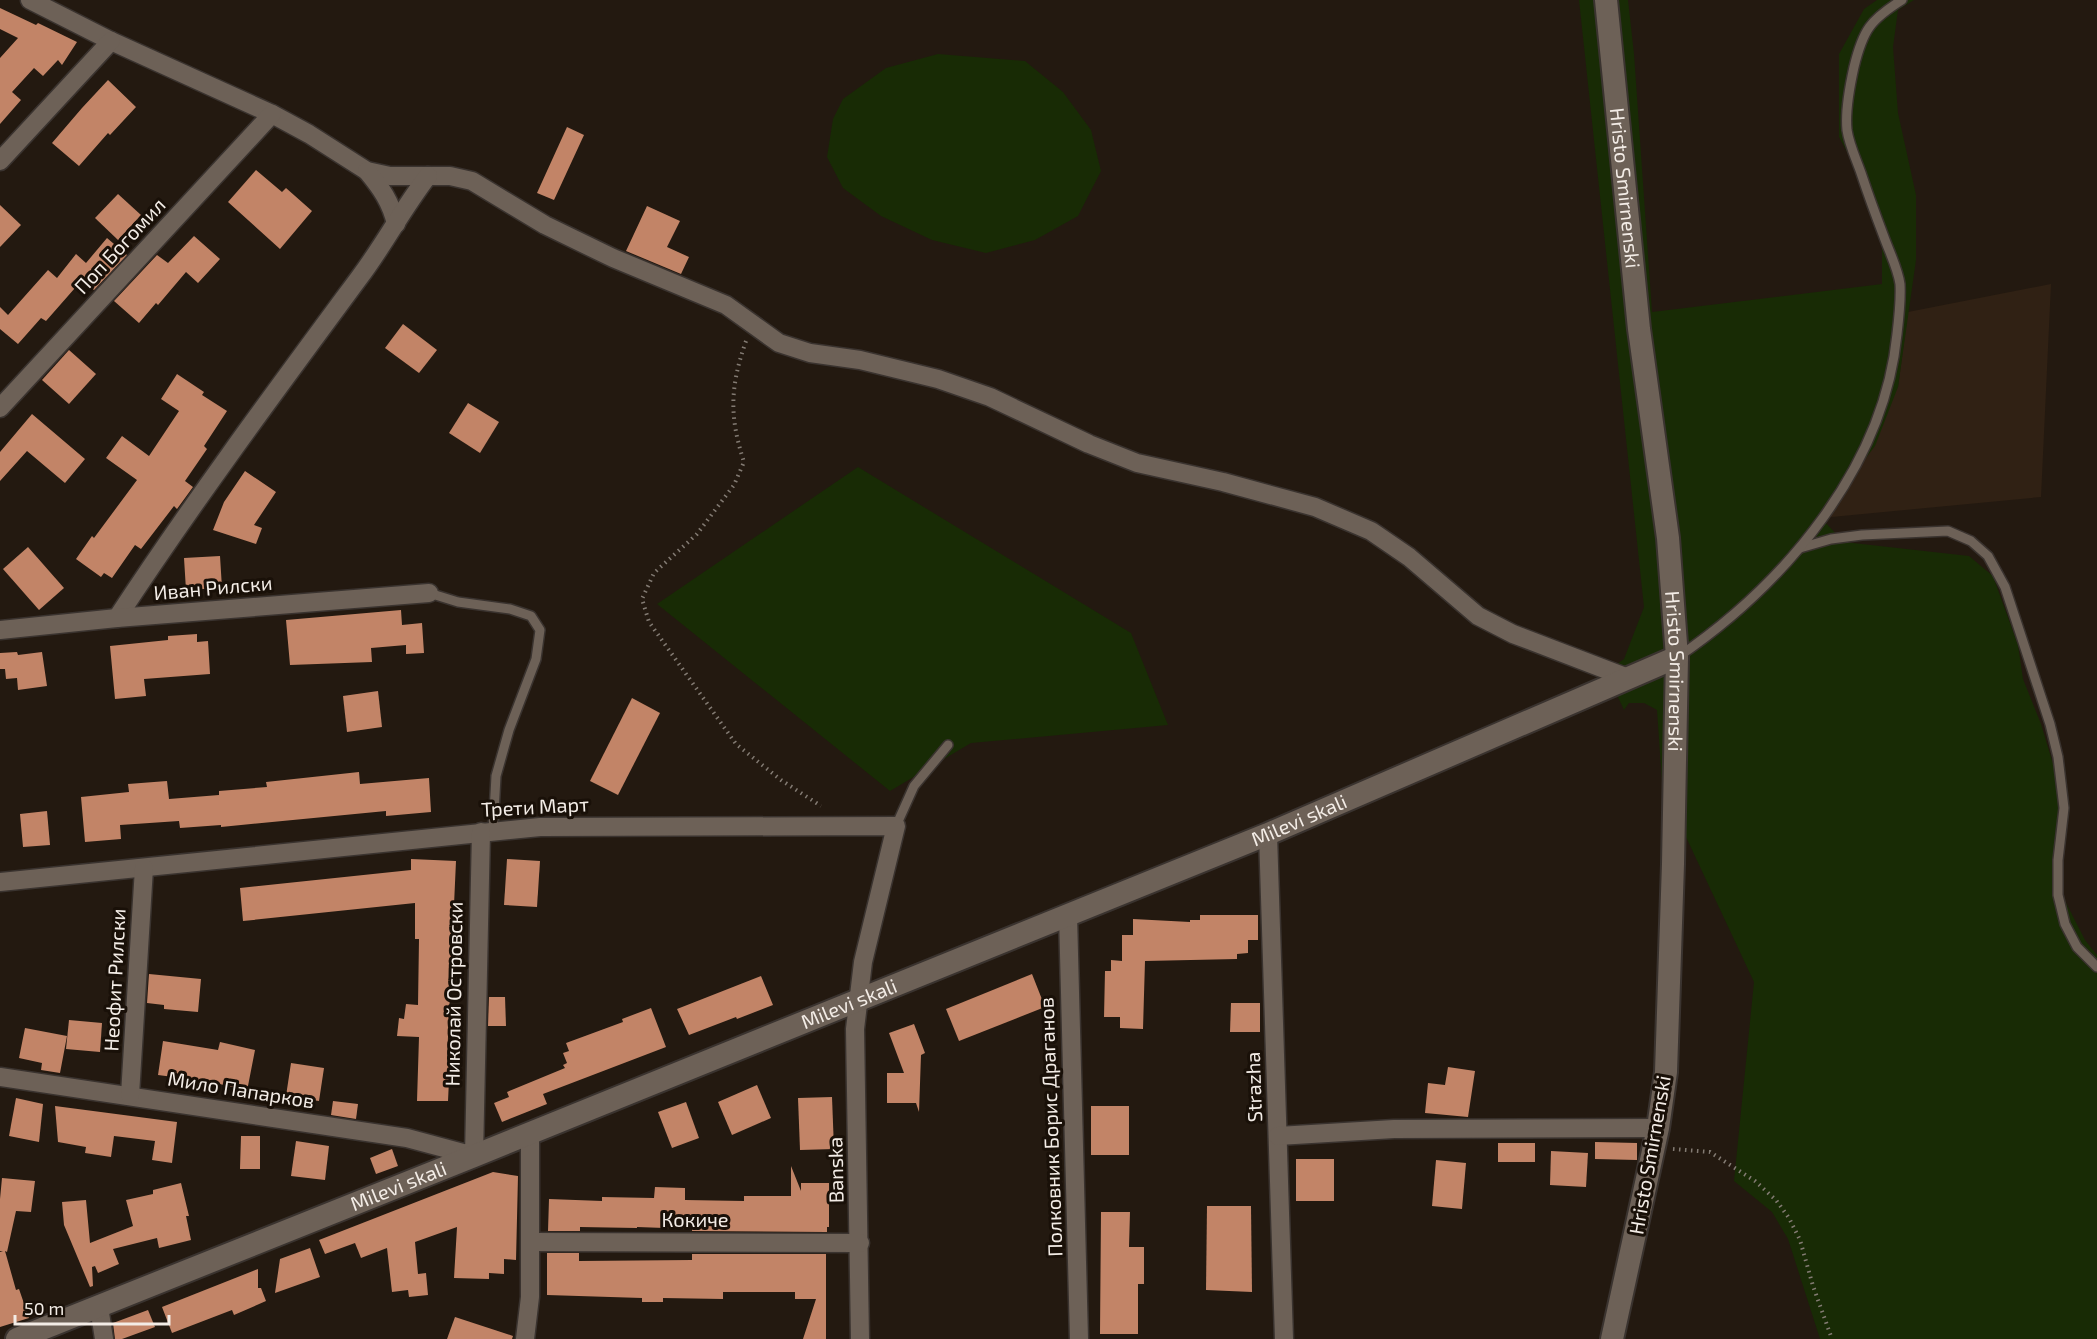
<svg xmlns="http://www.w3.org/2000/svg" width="2097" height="1339" viewBox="0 0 2097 1339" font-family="'Exo 2',sans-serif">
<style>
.built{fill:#302114}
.green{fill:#182b05}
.building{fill:#c28467}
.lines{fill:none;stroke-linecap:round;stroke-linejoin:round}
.service-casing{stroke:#3a332f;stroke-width:12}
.minor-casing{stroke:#3a332f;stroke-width:21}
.tertiary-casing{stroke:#3a332f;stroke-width:26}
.path{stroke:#837b73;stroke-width:4;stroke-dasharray:1.5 4.5;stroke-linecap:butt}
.service{stroke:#6d6157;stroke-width:9}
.minor{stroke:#6d6157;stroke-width:18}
.tertiary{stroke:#6d6157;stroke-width:22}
.labels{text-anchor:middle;stroke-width:6;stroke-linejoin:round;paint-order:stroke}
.street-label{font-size:20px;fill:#f3ece6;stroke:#191008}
</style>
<rect width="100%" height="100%" fill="#231910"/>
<!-- built -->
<path class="built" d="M2051,284L2041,497L1821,518L1898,387L1908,312Z"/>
<!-- green -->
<g class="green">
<path d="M1579,0H1628L1634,54L1652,312L1882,284V247L1870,195L1839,137V54L1864,9L1877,0H1914L1898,10L1893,47L1898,113L1916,195V260L1898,387L1875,446L1821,518L1844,542L1969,556L1993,576L2018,645L2023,679L2041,724L2064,800L2057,885L2085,940L2097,955V1339H1820L1788,1239L1772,1212L1734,1181L1754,982L1678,820L1662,782L1657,710L1644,703H1629L1624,710L1606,672L1624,659L1644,607Z"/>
<path d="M938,54L1025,61L1063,92L1091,130L1101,171L1078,216L1035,240L986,253L932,240L881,216L843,188L827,157L833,119L843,99L886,68Z"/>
<path d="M858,467L1131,633L1168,725L971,743L890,791L657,604Z"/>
</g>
<!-- building -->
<g class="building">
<path d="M0,8L36,25L38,23L77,42L62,65L58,60L43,76L34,68L12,92L21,100L0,124V58L18,38L0,29Z"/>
<path d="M108,80L136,107L110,135L108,133L79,166L52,143L82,108Z"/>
<path d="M567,127L584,135L554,200L537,193Z"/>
<path d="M256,170L282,192L286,188L312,211L280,249L228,202Z"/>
<path d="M118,194L141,215L118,240L95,218Z"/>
<path d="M0,205L21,225L0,247Z"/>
<path d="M647,206L680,221L667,247L689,257L681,274L626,251Z"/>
<path d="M194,236L220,259L198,283L186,272L158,305L156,303L139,323L114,301L157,255L168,263Z"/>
<path d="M107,238L127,255L94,290L82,280L46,321L41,318L18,344L0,329V307L8,315L48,270L57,278L76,254L86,263Z"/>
<path d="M403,324L437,350L419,373L385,348Z"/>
<path d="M69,350L96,374L69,404L42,380Z"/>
<path d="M177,374L204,392L202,395L227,411L204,446L207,449L185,481L193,487L177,509L174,506L141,549L135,545L112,578L104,573L101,577L76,559L92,536L94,538L137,480L106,458L122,436L149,456L179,411L161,399Z"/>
<path d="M468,403L499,422L480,453L449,433Z"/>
<path d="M32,414L85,459L65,483L27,451L0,481V452Z"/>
<path d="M245,471L276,492L254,525L262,528L256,544L213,530L224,502Z"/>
<path d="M28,547L64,588L39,610L3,569Z"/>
<path d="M220,556L222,588L186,590L184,558Z"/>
<path d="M401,610L402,625L422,623L424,653L406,654V645L371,648L372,662L290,665L286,620Z"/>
<path d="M197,634V642L208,641L210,674L144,679L146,696L115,699L110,646L168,640V636Z"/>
<path d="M17,652L18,655L42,652L47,686L18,690L17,678L6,679L5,669H0V653Z"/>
<path d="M378,691L382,727L347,732L343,696Z"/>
<path d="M632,698L660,713L618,795L590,781Z"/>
<path d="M359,772L360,784L429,778L431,812L386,816V811L221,827V825L180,828L179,821L120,825L121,839L85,842L81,797L129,792L128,784L167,781L169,799L219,795V791L267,787L266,782Z"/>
<path d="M47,811L50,845L23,847L20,814Z"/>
<path d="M411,859L456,861L447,1059H450L448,1101H417L419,1037L397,1036L399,1018L404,1019L406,1004L418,1005L419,939H415V903L243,921L240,888L411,870Z"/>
<path d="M507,859L540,861L537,907L504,905Z"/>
<path d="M1200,915H1258V940H1248V953L1237,954V959L1145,961L1143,1029L1120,1028V1017H1104L1105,971H1111V960L1122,961V935H1133V919L1190,922V920H1200Z"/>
<path d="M149,974L201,979L198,1012L164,1009V1005L147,1003Z"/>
<path d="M1032,974L1045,1007L959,1041L946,1009Z"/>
<path d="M761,976L773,1005L737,1019L736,1017L689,1035L677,1009Z"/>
<path d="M489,997H505L506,1026H488Z"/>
<path d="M1231,1003H1260V1032H1230Z"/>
<path d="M651,1008L666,1047L543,1094L547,1104L502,1122L494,1103L509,1097L507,1092L565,1068L563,1065L567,1063L563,1053L569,1051L566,1043L623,1022L622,1019Z"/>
<path d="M69,1020L102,1023L100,1052L66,1049Z"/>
<path d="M914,1024L925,1053L921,1055L919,1112L916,1103H887V1073H904L889,1033Z"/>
<path d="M25,1028L67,1036L60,1073L41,1070L42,1063L19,1058Z"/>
<path d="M163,1041L218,1050L220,1042L255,1050L247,1091L212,1082L158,1075Z"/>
<path d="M291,1063L324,1068L319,1101L286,1096Z"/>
<path d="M1448,1067L1475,1071L1468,1117L1425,1113L1428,1083L1445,1085Z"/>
<path d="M757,1085L771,1118L732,1135L718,1102Z"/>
<path d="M832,1097L834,1149L800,1150L798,1098Z"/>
<path d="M16,1098L43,1104L39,1142L9,1136Z"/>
<path d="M333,1101L358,1104L356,1119L331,1115Z"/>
<path d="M686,1102L699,1138L672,1148L658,1112Z"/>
<path d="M55,1106L177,1122L172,1163L152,1160L155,1141L114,1136L111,1157L85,1153L86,1147L58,1142Z"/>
<rect x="1091" y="1106" width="38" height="49"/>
<path d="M241,1136H260V1169H240Z"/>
<path d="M296,1141L329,1146L325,1180L291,1176Z"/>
<path d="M1595,1142L1637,1143V1160L1595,1159Z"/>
<rect x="1498" y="1143" width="37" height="19"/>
<path d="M392,1149L398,1166L376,1174L370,1158Z"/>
<path d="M1551,1151L1588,1153L1586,1187L1550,1185Z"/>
<rect x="1296" y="1159" width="38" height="42"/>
<path d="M1436,1160L1466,1163L1462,1209L1432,1206Z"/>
<path d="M791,1166L801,1191V1183H829V1227H827V1232L692,1231V1229L637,1227V1228L580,1227V1231H548L549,1199L602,1201V1197L654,1198L655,1187L685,1188V1200L744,1201V1196H791Z"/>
<path d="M493,1172L518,1176L516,1260L504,1259V1274L489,1273V1279L454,1278L457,1227L415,1242L418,1274L426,1273L428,1295L409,1297L408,1290L392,1292L387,1248L361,1258L355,1243L325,1254L319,1240Z"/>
<path d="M2,1178L35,1181L31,1212L16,1211L7,1252L5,1251L16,1290L19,1289L29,1318L0,1327V1252L3,1251H0V1199Z"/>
<path d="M181,1183L189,1216H186L191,1240L159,1248L157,1238L113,1249L119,1264L98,1273L95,1266L92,1267L93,1286L90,1287L64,1225L62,1202L86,1200L90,1243L133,1226L126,1200L153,1194V1190Z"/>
<path d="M1207,1206H1251L1252,1292L1206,1290Z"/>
<path d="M1101,1212H1130L1129,1247H1144V1284H1138V1334H1100Z"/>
<path d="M310,1248L320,1277L275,1293L280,1259Z"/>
<path d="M547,1253H579V1261L692,1260V1254H826V1339H803L816,1299H795V1292H723V1299L663,1298V1302H642V1298L547,1295Z"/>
<path d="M258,1269V1288H261L266,1301L234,1315L232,1310L172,1333L162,1307Z"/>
<path d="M148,1310L155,1327L122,1339H115L113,1323Z"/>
<path d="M455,1317L513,1336L512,1339H447Z"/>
</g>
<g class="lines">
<!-- service casing -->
<g class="service-casing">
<g id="service">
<path d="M1800,548L1831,539L1862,535L1948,531L1971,541L1988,556L2005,587L2050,724L2058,757L2064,808L2058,860V895L2065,924L2077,947L2097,967"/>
<path d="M429,593L458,602L510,609L531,616L540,630L536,659L509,730L496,776L493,831"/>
<path d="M1678,657C1785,584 1884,467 1897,334C1899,317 1901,300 1900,284C1898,269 1889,251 1884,237C1876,216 1868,194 1861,173C1856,159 1849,144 1847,130C1845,111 1850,85 1854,67C1863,30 1870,20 1902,0"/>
<path d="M896,826L914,786L948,745"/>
</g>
</g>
<!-- minor casing -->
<g class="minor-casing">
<g id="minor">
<path d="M30,0L111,41L272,114L309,134L367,171L390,176H450L472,181L545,225L613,258L726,305L779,343L810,353L860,360L938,379L990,397L1089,444L1137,463L1223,482L1315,507L1371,531L1409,557L1478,616L1513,634L1628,678"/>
<path d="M0,161L111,41"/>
<path d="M367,171C381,188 391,202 396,224"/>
<path d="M0,408L272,114"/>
<path d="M117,618C193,502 277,389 359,278C384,245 403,208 428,176"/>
<path d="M0,630L117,618L429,593"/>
<path d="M1268,834L1284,1339"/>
<path d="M0,882L540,827L896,826L863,962L855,1029L860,1339"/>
<path d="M1068,915L1079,1339"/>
<path d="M0,1077L407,1138L474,1156L481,832"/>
<path d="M130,1095L144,868"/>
<path d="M1278,1136L1394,1129L1658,1128"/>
<path d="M531,1242L860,1243"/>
<path d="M99,1307L104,1339"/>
<path d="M525,1339L530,1297V1133"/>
</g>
</g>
<!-- tertiary casing -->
<g class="tertiary-casing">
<g id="tertiary">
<path id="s1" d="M1606,0L1639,329L1668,538L1677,657L1673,864L1666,1072L1658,1128L1612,1339"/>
<path id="s2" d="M17,1339L474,1156L1268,834L1677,657"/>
</g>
</g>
<!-- path -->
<g class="path">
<path d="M746,341C730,387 729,416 744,462L734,485L697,534L654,573L642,599L649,622L736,744L781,780L821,806"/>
<path d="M1673,1149L1710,1152L1755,1181L1776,1200L1789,1218L1800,1240L1813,1286L1832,1339"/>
</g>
<!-- service -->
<use href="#service" class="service"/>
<!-- minor -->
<use href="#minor" class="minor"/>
<!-- tertiary -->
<use href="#tertiary" class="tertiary"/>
</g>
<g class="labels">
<!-- street labels -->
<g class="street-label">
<text dy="7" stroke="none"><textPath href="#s1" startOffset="189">Hristo Smirnenski</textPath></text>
<text transform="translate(120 246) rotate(-47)" y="7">Поп Богомил</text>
<text transform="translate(213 588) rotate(-5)" y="7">Иван Рилски</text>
<text dy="7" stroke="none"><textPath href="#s1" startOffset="675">Hristo Smirnenski</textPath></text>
<text transform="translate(535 807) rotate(-3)" y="7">Трети Март</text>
<text dy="7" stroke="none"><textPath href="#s2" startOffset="1383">Milevi skali</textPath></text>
<text transform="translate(115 980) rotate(-87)" y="7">Неофит Рилски</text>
<text transform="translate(454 994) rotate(-89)" y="7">Николай Островски</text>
<text dy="7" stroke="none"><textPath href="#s2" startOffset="897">Milevi skali</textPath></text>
<text transform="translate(1254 1087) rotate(-92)" y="7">Strazha</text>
<text transform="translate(241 1090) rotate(9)" y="7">Мило Папарков</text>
<text transform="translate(1051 1127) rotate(-92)" y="7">Полковник Борис Драганов</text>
<text transform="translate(1650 1155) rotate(-80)" y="7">Hristo Smirnenski</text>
<text transform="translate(836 1170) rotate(-91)" y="7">Banska</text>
<text dy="7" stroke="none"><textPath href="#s2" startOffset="411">Milevi skali</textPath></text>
<text x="695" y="1227">Кокиче</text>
</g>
</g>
<!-- scale -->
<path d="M15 1315v9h154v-9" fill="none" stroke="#f3ece6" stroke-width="3"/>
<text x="24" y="1315" font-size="18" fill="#f3ece6" stroke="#191008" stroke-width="4.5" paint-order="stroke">50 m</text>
</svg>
